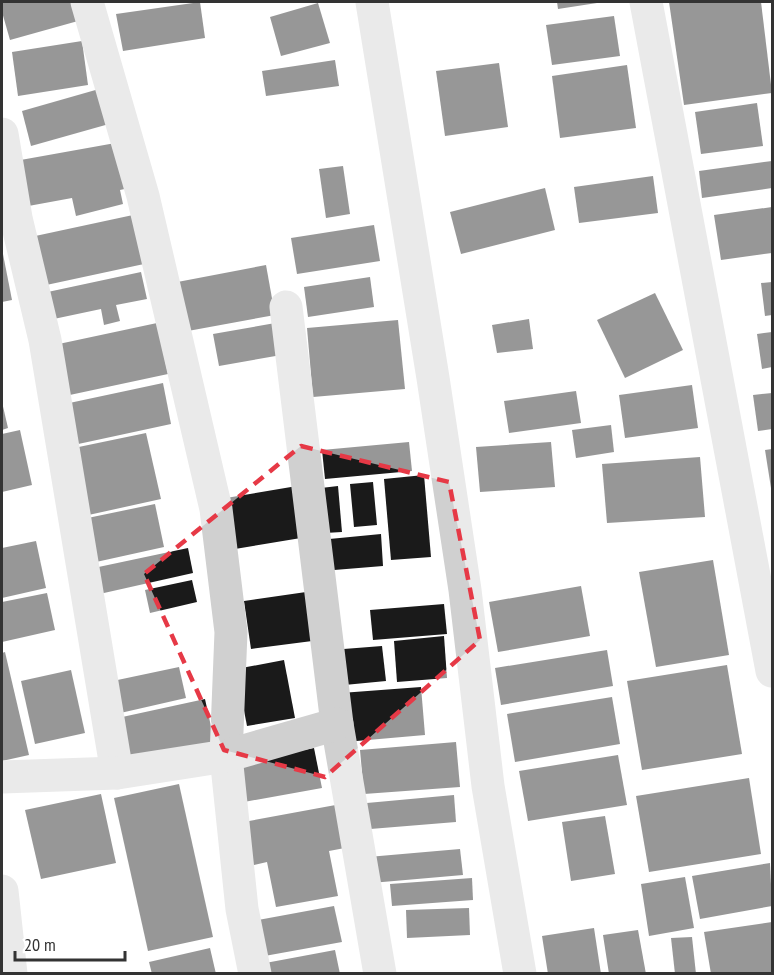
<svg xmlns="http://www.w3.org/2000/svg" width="774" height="975" viewBox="0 0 774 975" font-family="'PT Sans Narrow',sans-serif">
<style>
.building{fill:#1a1a1a}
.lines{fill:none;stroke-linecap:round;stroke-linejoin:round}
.minor{stroke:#d0d0d0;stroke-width:33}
.marked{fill:none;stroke:#e63946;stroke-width:4.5;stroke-dasharray:12 8;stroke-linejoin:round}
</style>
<rect width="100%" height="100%" fill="#fff"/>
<!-- building -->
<g class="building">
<path d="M2,2H72L78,21L10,40L2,12Z"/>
<path d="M200,2L205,38L123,51L116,14Z"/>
<path d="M557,2H597V3L558,9Z"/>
<path d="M669,2H761L772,93L684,105Z"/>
<path d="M318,3L330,43L281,56L270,17Z"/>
<path d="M614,16L620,56L552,65L546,25Z"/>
<path d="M82,41L88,85L18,96L12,52Z"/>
<path d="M335,60L339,86L266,96L262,71Z"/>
<path d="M499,63L508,127L445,136L436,71Z"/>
<path d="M627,65L636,128L560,138L552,76Z"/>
<path d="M99,89L109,124L31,146L22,111Z"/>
<path d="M757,103L763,146L701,154L695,112Z"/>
<path d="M121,142L129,188L120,190L123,204L76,216L72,198L23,207L15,161Z"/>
<path d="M772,161V188L702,198L699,171Z"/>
<path d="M343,166L350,214L326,218L319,169Z"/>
<path d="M653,176L658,213L579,223L574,187Z"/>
<path d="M545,188L555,230L461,254L450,212Z"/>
<path d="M772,207V253L721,260L714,215Z"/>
<path d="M133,215L144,264L37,287L26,238Z"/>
<path d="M374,225L380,261L297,274L291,238Z"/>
<path d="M2,249L12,300L2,302Z"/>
<path d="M266,265L275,315L177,333L167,284Z"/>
<path d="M141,272L147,299L116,305L120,321L104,325L101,309L49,320L43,293Z"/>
<path d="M370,277L374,307L308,317L304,287Z"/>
<path d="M772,282V315L765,316L761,283Z"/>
<path d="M655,293L683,350L625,378L597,320Z"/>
<path d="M529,319L533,349L497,353L492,325Z"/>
<path d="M398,320L405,389L313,397L307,328Z"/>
<path d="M281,322L287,354L219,366L213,334Z"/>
<path d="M157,323L168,374L65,396L54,345Z"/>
<path d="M772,332V367L762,369L757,334Z"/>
<path d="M163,383L171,424L69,446L60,405Z"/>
<path d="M692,385L698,428L625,438L619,395Z"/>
<path d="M576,391L581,423L509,433L504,401Z"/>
<path d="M772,393V429L758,431L753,395Z"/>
<path d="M2,402L8,428L2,430Z"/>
<path d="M611,425L614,452L576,458L572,430Z"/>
<path d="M20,430L32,485L2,492V434Z"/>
<path d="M146,433L161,499L84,516L69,449Z"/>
<path d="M409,442L412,471L325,479L322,450Z"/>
<path d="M551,442L555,487L480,492L476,447Z"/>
<path d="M772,449V488H771L765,450Z"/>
<path d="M700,457L705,517L607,523L602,464Z"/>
<path d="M424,475L431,557L391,560L384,479Z"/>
<path d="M373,482L377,525L354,527L350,484Z"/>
<path d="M297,486L307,537L235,549L226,498Z"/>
<path d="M338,486L342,532L325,533L321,488Z"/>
<path d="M155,504L164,547L87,564L78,520Z"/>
<path d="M381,534L383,566L322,571L319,540Z"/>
<path d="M36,541L46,588L2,598V548Z"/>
<path d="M188,548L193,573L95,595L89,569Z"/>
<path d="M713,560L729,655L656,667L639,572Z"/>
<path d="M192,580L197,602L150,613L145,590Z"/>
<path d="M581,586L590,636L498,652L489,602Z"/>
<path d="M313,591L320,640L251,649L244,601Z"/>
<path d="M47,593L55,630L2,642V602Z"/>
<path d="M444,604L447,634L373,640L370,610Z"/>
<path d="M444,636L447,678L397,682L394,641Z"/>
<path d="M382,646L386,681L334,686L331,650Z"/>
<path d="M607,650L613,686L501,705L495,668Z"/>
<path d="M5,652L29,755L2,761V653Z"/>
<path d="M284,660L295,718L247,726L236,669Z"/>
<path d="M727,665L742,754L642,770L627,681Z"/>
<path d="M179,667L186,698L116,714L108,682Z"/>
<path d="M71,670L85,733L35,744L21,681Z"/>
<path d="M421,687L425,735L345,742L341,693Z"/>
<path d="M612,697L620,744L515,762L507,714Z"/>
<path d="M205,699L215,745L123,765L113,719Z"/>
<path d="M456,742L460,787L364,794L360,750Z"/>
<path d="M314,748L322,788L244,802L237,763Z"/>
<path d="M618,755L627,805L528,821L519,771Z"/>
<path d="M749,778L761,854L649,872L636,796Z"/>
<path d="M179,784L213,937L148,951L114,798Z"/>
<path d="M101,794L116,863L41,879L25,810Z"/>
<path d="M454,795L456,822L358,830L356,804Z"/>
<path d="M341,804L350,847L329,851L338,896L276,907L267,862L246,867L238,823Z"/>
<path d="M605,816L615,874L571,881L562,822Z"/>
<path d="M460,849L463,875L371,883L368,857Z"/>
<path d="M770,863L772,906L700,919L692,876Z"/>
<path d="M685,877L694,928L649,936L641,884Z"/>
<path d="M472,878L473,900L392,906L390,884Z"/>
<path d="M334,906L342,942L259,957L253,921Z"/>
<path d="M469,908L470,935L407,938L406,910Z"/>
<path d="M772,922V974H711L704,932Z"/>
<path d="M594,928L601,974H548L542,936Z"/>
<path d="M638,930L646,974H609L603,935Z"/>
<path d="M692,937L696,974H675L671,938Z"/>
<path d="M210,948L216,974H152L149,962Z"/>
<path d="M335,950L340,974H262L260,964Z"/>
</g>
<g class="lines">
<!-- minor -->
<g class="minor">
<path d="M87,2L143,196L216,509L231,632L226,756L242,909L255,974"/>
<path d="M372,2L433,378L465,590L488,786L520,974"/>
<path d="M646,2L772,671"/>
<path d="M2,134L16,218L45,340L117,773"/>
<path d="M286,307L337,724L380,974"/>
<path d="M2,777L117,773L226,756L337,724"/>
<path d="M2,891L11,974"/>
</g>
</g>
<!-- marked area -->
<path d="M0 0H774V975H0ZM301,446L449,482L480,640L325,777L224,750L144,574Z" fill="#fff" fill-opacity=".55" fill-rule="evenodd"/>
<path class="marked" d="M301,446L449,482L480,640L325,777L224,750L144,574Z"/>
<!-- border -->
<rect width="774" height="975" fill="none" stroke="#333333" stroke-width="6"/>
<!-- scale -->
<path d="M15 951v9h110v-9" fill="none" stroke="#333333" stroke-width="3"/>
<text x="24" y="951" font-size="18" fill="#333333" stroke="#ffffff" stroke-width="4.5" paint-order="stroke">20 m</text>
</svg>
